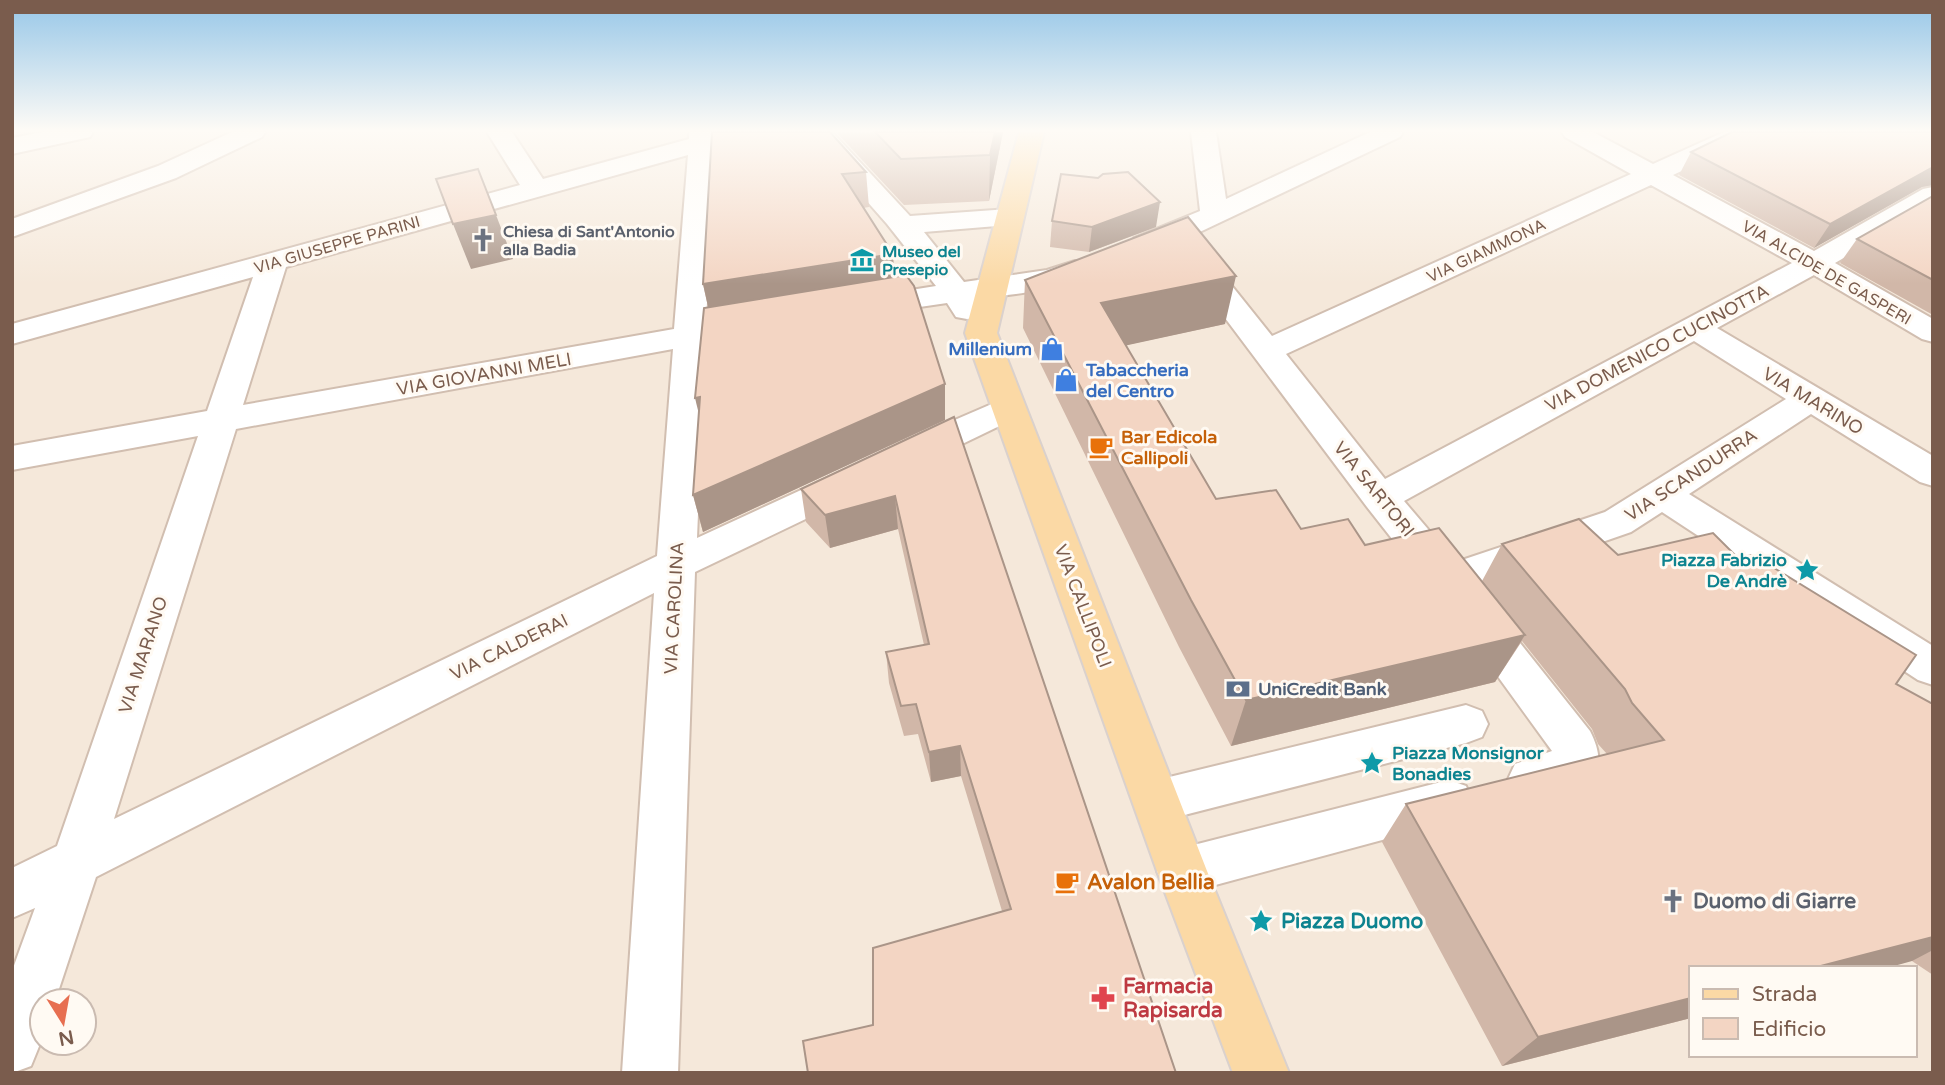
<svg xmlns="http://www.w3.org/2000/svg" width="1945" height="1085" viewBox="0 0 1945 1085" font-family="'Varela Round',sans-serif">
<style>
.residential{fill:#f5e8da;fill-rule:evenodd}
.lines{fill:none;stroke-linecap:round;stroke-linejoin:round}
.minor-casing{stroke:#d1beb0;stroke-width:4}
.major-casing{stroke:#dad1cd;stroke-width:4}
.minor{fill:#fff;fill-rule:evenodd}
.major{fill:#fbd9a5;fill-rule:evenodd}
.wall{fill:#d1b7a8}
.shaded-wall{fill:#aa9588}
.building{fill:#f3d5c3;stroke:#aa9588;stroke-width:2}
.labels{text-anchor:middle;stroke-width:6;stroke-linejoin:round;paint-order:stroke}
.far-worship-label{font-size:16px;font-weight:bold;fill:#5b616d;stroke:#fffaf3;text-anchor:start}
.far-street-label{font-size:16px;fill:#7a5c4d;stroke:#fffaf3}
.far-culture-label{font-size:16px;font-weight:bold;fill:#0d838f;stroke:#fffaf3;text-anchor:start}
.street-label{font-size:18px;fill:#7a5c4d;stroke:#fffaf3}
.shop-label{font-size:18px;font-weight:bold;fill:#366cbe;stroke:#fffaf3;text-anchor:end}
.food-label{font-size:18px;font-weight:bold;fill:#c56008;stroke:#fffaf3;text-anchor:start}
.culture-label{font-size:18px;font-weight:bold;fill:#0d838f;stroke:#fffaf3;text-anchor:end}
.service-label{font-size:18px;font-weight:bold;fill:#4e5e75;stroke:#fffaf3;text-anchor:start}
.near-food-label{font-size:21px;font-weight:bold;fill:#c56008;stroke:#fffaf3;text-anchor:start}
.near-worship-label{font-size:21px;font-weight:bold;fill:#5b616d;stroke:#fffaf3;text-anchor:start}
.near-culture-label{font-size:21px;font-weight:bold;fill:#0d838f;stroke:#fffaf3;text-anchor:start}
.near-health-label{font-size:21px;font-weight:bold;fill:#be3a42;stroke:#fffaf3;text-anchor:start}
</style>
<rect width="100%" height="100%" fill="#fdf6ec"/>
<!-- residential -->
<path class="residential" d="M12,132H1933V1073H12ZM1691,968H1915V1055H1691ZM42,1001H84V1043H42Z"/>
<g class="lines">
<!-- minor casing -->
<g class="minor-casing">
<g id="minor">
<path d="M42,132H93L90,137L12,154V138Z"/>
<path d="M232,132H265L262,137L176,178L12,237V219L158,166Z"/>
<path d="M487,132H512L543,179L689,139V132H755L752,137L714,148L706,324L754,315L765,318L770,325L765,332L705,343L697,538L838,473L851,469L864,473L869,482L864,491L695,572L678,1073H622L654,593L96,877L55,1001H42V1039L31,1066L12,1073V971L35,908L12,918V868L57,846L198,436L12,470V446L207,411L253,277L12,344V324L520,185ZM688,155L674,329L243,405L286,267ZM673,349L657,556L114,819L236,429Z"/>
<path d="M806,132H832L910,216L1009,209L1019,211L1023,217L1019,223L1009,225L924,232L964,282L1047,270L1075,261L1085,264L1090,270C1075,291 1001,295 975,299L982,310L978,317L967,319L956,317L947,303L865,315L854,313L850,306L854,299L936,286L887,224Z"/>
<path d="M1191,132H1216L1226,199L1370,132H1403L1400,137L1185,239L1144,253L1134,250L1130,244L1134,238L1200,211Z"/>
<path d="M1562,132H1593L1653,164L1724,132H1757L1754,137L1673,175L1814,251L1923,189L1933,187V206L1835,263L1933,319V342L1922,339L1814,275L1717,328L1933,456V486L1920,482L1811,414L1689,494L1933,646V685L1918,680L1662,512L1631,532L1461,591L1447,595L1433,591L1367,507L1183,262L1188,256L1198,253L1208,256L1272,336L1631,174L1565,137ZM1651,185L1792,263L1385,479L1286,354ZM1694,341L1786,399L1605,512L1456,562L1404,501Z"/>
<path d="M1008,397L1020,400L1025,408L1020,416L925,462L912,465L899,462L894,453L899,444Z"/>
<path d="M1478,604L1493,609L1590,731C1599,749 1602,763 1593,781L1531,800L1515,794L1508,779L1515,764L1552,751L1457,620L1463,609Z"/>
<path d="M1466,705L1482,711L1488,724L1482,737L1466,743L1157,822L1140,816L1134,801L1140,786L1157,780Z"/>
<path d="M1449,780L1466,786L1472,801L1466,816L1449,822L1182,894L1165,888L1157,871L1165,854L1182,848Z"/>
</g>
</g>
<!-- major casing -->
<g class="major-casing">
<path id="major" d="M1019,132H1044L997,333L1207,871L1289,1073H1233L1157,871L965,333Z"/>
</g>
<!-- minor -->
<use href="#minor" class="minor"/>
<!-- major -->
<use href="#major" class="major"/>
</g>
<!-- wall -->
<g class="wall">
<path d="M712,132L866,172L869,207L863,208L893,254L894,277L945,384V420L703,532L693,495L708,307L703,284Z"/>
<path d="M836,132H1003L989,201L904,205Z"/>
<path d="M1933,132V185L1922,187L1814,248L1679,175L1691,152Z"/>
<path d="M1933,196V315L1840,263L1857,239Z"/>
<path d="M1052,221L1156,227L1089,252L1050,247Z"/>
<path d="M1025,280L1225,324L1126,345L1216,499L1301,529L1365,545L1482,581L1502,544L1618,555L1737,557L1896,684L1933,704V975L1912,961L1691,968V1018L1502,1066L1382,842L1406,804L1607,754L1598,744L1592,729L1522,641L1495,682L1231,746L1179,647L1023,328Z"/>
<path d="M954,417L1176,1073L873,1025L1002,911L961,776L931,782L918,734L904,736L889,683L886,652L924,645L898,529L830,548L806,522L801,489Z"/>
</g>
<!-- shaded-wall -->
<g class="shaded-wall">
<path d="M995,132H1003L989,201L990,155Z"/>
<path d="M1933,167V185L1922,187L1814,248L1830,224Z"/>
<path d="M1160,202L1156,227L1089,252L1092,227Z"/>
<path d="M496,215L513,259L471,269L453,224Z"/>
<path d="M893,254L895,290L711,320L703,284Z"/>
<path d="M1236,276L1225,324L1096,352L1101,303Z"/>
<path d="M945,384V420L703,532L693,495Z"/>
<path d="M700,397L704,435L695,398Z"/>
<path d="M895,496L898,529L830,548L825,515Z"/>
<path d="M1525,635L1495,682L1231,746L1246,700Z"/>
<path d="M960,746L961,776L931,782L929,752Z"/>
<path d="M1933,937V950L1912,961L1887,968H1813Z"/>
<path d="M1691,998V1018L1502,1066L1538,1037Z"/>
</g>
<!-- building -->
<g class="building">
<path d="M712,132H830L866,172L842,174L893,254L703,284Z"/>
<path d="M875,132H995L990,155L901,159Z"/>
<path d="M1732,132H1933V167L1830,224L1691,152Z"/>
<path d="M478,169L496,215L453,224L436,179Z"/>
<path d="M1128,172L1160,202L1092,227L1052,221L1061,174L1098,178L1103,174Z"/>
<path d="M1933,196V280L1857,239Z"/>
<path d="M1188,217L1236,276L1101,303L1216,499L1276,490L1301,529L1348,519L1365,545L1439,528L1525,635L1246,700L1191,600L1025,280Z"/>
<path d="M906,275L914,286L945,384L693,495L700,397L695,398L704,308Z"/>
<path d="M954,417L1176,1073H808L803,1041L873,1025V948L1011,909L960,746L929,752L916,704L901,706L886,652L929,644L895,496L825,515L801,489Z"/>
<path d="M1579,519L1618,555L1713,533L1737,557L1753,555L1916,655L1896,684L1933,704V937L1813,968H1691V998L1538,1037L1406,804L1664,740L1632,703L1625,689L1502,544Z"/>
</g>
<!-- sky -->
<linearGradient id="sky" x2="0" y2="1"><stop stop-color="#97c7e8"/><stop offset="0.46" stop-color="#fefbf6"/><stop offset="1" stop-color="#fefbf6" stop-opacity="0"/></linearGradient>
<rect width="1945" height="284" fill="url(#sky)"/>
<!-- icons -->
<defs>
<g id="church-bare" transform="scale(1.89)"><path d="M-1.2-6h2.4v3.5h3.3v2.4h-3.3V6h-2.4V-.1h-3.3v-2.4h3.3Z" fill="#6b7280" stroke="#fffaf3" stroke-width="2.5" paint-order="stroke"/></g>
<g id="museum-bare" transform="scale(1.89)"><path d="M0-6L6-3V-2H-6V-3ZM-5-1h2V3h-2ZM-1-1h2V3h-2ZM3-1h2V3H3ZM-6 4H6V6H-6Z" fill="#0f9aa8" stroke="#fffaf3" stroke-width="2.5" paint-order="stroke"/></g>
<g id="shop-bare" transform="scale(1.89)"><path d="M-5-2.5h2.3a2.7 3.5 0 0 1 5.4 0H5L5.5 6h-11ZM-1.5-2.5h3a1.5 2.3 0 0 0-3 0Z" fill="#3f7fe0" stroke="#fffaf3" stroke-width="2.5" paint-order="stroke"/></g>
<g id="cafe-bare" transform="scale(1.89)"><path d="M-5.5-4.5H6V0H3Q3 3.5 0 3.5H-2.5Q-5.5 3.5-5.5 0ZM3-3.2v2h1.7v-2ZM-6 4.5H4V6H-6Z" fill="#e8710a" stroke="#fffaf3" stroke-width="2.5" paint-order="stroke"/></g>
<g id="sight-bare" transform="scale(1.89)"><path d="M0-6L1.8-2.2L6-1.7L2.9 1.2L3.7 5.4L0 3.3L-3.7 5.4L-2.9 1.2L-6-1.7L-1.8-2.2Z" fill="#0f9aa8" stroke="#fffaf3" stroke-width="2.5" paint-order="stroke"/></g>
<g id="bank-bare" transform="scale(1.89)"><path d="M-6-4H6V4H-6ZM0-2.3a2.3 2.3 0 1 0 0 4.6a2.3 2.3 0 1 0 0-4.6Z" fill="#5c6f8a" stroke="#fffaf3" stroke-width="2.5" paint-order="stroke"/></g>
<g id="pharmacy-bare" transform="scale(1.89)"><path d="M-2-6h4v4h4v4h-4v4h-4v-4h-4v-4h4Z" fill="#e0444e" stroke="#fffaf3" stroke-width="2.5" paint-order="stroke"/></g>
</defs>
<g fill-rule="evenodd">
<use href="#church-bare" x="483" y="240"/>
<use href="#museum-bare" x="862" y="260"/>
<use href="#shop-bare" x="1052" y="349"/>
<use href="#shop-bare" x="1066" y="380"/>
<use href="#cafe-bare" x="1101" y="447"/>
<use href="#sight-bare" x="1807" y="570"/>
<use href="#bank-bare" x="1238" y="689"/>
<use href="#sight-bare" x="1372" y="763"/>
<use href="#cafe-bare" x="1067" y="882"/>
<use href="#church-bare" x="1673" y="901"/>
<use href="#sight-bare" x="1261" y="921"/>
<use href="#pharmacy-bare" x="1103" y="998"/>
</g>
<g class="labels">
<!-- far-worship labels -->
<g class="far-worship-label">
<text x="503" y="237">Chiesa di Sant'Antonio<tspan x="503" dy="18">alla Badia</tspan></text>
</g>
<!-- far-street labels -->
<g class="far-street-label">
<text transform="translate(337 244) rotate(-16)" y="6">VIA GIUSEPPE PARINI</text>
<text transform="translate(1486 250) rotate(-25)" y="6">VIA GIAMMONA</text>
<text transform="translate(1827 272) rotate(30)" y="6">VIA ALCIDE DE GASPERI</text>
</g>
<!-- far-culture labels -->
<g class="far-culture-label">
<text x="882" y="257">Museo del<tspan x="882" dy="18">Presepio</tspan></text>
</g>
<!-- street labels -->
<g class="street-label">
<text transform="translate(1657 348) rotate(-28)" y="6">VIA DOMENICO CUCINOTTA</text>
<text transform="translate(484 374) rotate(-10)" y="6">VIA GIOVANNI MELI</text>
<text transform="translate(1813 401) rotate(31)" y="6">VIA MARINO</text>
<text transform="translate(1691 475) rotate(-33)" y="6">VIA SCANDURRA</text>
<text transform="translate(1374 489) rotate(51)" y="6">VIA SARTORI</text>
<text transform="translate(1083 606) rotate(69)" y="6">VIA CALLIPOLI</text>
<text transform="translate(674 608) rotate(-87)" y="6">VIA CAROLINA</text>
<text transform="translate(509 647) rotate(-26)" y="6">VIA CALDERAI</text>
<text transform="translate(143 655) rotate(-72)" y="6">VIA MARANO</text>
</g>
<!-- shop labels -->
<g class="shop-label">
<text x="1032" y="355">Millenium</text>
<text x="1086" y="376" text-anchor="start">Tabaccheria<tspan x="1086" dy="21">del Centro</tspan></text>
</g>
<!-- food labels -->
<g class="food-label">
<text x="1121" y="443">Bar Edicola<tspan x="1121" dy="21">Callipoli</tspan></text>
</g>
<!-- culture labels -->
<g class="culture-label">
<text x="1787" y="566">Piazza Fabrizio<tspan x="1787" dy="21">De Andrè</tspan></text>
<text x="1392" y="759" text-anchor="start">Piazza Monsignor<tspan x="1392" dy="21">Bonadies</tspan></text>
</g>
<!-- service labels -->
<g class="service-label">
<text x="1258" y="695">UniCredit Bank</text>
</g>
<!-- near-food labels -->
<g class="near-food-label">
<text x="1087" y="889">Avalon Bellia</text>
</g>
<!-- near-worship labels -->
<g class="near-worship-label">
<text x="1693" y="908">Duomo di Giarre</text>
</g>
<!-- near-culture labels -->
<g class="near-culture-label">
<text x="1281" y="928">Piazza Duomo</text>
</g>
<!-- near-health labels -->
<g class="near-health-label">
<text x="1123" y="993">Farmacia<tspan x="1123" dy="24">Rapisarda</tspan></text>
</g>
</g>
<!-- border -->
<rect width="1945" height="1085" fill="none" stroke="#7a5c4d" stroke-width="28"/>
<!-- legend -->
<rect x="1689" y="966" width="228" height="91" fill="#fffaf3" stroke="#cabbb1" stroke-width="2"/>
<rect x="1703" y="989" width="35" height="10" fill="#fbd9a5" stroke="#cabbb1" stroke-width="2"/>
<text x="1752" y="1001" font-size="21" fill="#7a5c4d">Strada</text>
<rect x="1703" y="1018" width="35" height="21" fill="#f3d5c3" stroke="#cabbb1" stroke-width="2"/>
<text x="1752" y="1036" font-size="21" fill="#7a5c4d">Edificio</text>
<!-- north arrow -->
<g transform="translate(63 1022) rotate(169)"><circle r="33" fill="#fffaf3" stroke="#cabbb1" stroke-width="2"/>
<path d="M0-5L12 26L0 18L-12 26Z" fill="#e76f51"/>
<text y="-10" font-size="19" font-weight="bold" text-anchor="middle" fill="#7a5c4d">N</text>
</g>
</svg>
